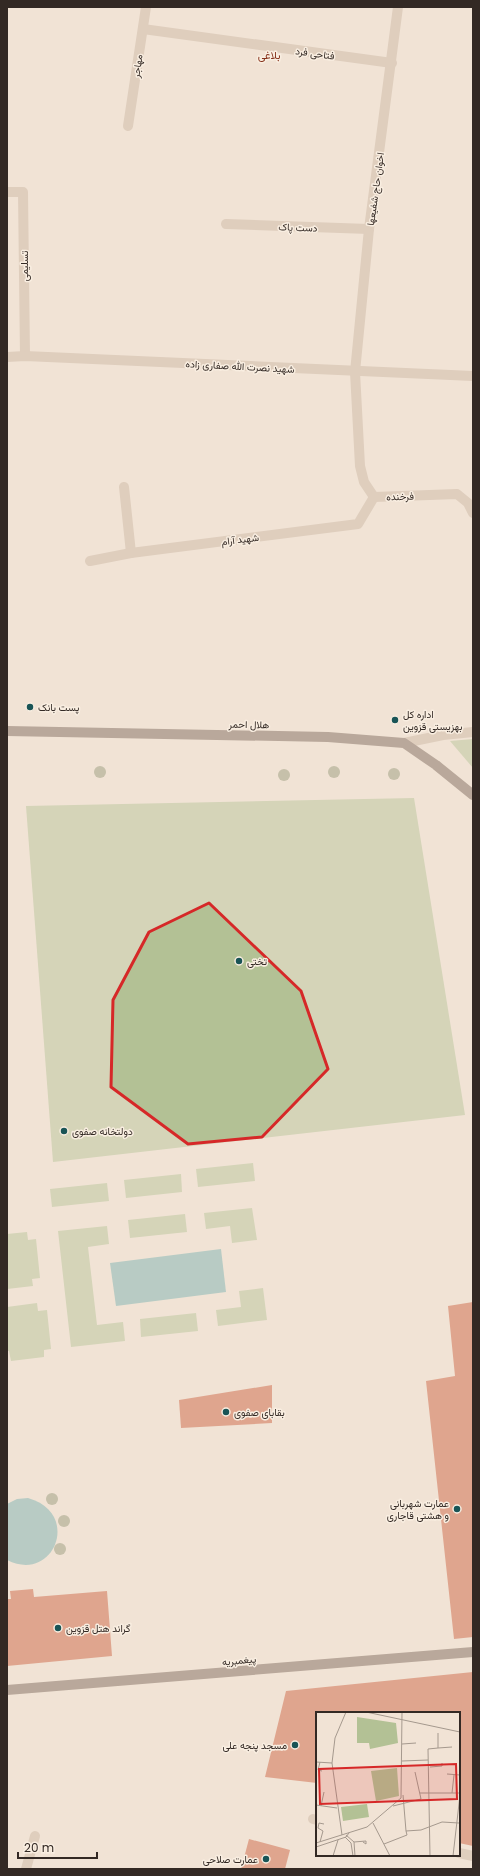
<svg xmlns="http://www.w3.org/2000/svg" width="480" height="1876" viewBox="0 0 480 1876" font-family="Poppins,Vazirmatn,sans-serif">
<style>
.green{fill:#b3c195}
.water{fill:#73aeaf}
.building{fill:#cb5939}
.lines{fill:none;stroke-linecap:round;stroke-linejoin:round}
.minor{stroke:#cab3a1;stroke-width:10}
.major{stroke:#765f54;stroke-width:10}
.tree{fill:#929475}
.marked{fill:none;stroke:#d62828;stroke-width:3;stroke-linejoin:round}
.poi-dot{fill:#195456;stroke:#f9eee1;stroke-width:1.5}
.labels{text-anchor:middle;stroke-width:3;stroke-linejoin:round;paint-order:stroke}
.street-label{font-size:10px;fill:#332924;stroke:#f9eee1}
.poi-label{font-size:10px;fill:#332924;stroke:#f9eee1;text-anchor:start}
.neighbourhood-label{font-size:11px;fill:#86311a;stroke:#f9eee1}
.inset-road{fill:none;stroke:#a5998e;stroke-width:1}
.view{fill:#d62828;fill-opacity:0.15;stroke:#d62828;stroke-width:2}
.inset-edge{fill:none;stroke:#332924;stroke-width:2}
</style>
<rect width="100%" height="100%" fill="#f1e3d5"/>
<!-- green -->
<g class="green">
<path d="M473,739V768L450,741Z"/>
<path d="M414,798L465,1115L53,1162L26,806Z"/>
<path d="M253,1163L255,1181L198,1187L196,1169Z"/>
<path d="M181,1174L182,1192L126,1198L124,1180Z"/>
<path d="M107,1183L109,1201L52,1207L50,1189Z"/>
<path d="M252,1208L257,1240L232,1243L230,1226L206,1229L204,1213Z"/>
<path d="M185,1214L187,1232L130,1238L128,1220Z"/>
<path d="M107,1226L109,1244L88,1247L97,1325L123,1322L125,1341L71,1347L58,1231Z"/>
<path d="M27,1232L28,1240L36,1239L40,1278L32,1279L33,1286L7,1289V1234Z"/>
<path d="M263,1288L267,1320L218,1326L216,1310L241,1307L239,1291Z"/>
<path d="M37,1303L38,1311L47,1310L51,1349L44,1350V1357L11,1361L9,1351H7V1307Z"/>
<path d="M196,1313L198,1331L141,1337L140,1319Z"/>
</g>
<!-- water -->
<g class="water">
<path d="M221,1249L226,1292L116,1306L110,1263Z"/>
<path d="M28,1498C82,1513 54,1584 7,1560V1504L17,1499Z"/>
</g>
<!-- building -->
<g class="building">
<path d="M473,1302V1637L454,1639L426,1381L455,1376L448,1306Z"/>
<path d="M272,1385V1423L181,1428L179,1400Z"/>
<path d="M33,1589L34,1597L107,1591L112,1656L7,1666V1599H11L10,1591Z"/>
<path d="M473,1672V1846L459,1843V1713H317V1783L265,1777L286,1691Z"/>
<path d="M249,1839L290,1850L285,1869H241Z"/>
</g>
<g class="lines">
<!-- minor -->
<g class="minor">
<path d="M143,29L392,63"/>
<path d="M128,126L146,7"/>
<path d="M7,192H23L25,356"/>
<path d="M226,224L369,229"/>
<path d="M7,357L25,356L473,376"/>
<path d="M124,487L131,553"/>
<path d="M374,497L364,482L360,466L355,372L369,229L398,7"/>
<path d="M374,497L457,494L468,503L473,513"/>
<path d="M90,561L131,553L358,524L374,497"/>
<path d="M404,743L443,735L473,732"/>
<path d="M313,1819L317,1820"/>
<path d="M459,1853L473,1856"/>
<path d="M26,1869L35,1836"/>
</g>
<!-- major -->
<g class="major">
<path d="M7,731L328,737L404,743L436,765L473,795"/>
<path d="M7,1690L473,1652"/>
</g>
</g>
<!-- trees -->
<g class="tree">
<circle cx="100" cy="772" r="6"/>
<circle cx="334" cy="772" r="6"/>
<circle cx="394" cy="774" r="6"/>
<circle cx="284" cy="775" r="6"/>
<circle cx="52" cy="1499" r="6"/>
<circle cx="64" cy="1521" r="6"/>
<circle cx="60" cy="1549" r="6"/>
</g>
<!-- marked area -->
<path d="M0 0H480V1876H0ZM209,903L301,991L328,1069L262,1137L188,1144L111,1087L113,1000L149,932Z" fill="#f1e3d5" fill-opacity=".55" fill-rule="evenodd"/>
<path class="marked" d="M209,903L301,991L328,1069L262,1137L188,1144L111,1087L113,1000L149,932Z"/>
<!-- markers -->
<g class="poi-dot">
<circle cx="30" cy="707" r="4"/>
<circle cx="395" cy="720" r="4"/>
<circle cx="239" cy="961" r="4"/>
<circle cx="64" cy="1131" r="4"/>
<circle cx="226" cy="1412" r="4"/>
<circle cx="457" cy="1509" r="4"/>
<circle cx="58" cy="1628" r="4"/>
<circle cx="295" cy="1745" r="4"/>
<circle cx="266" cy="1859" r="4"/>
</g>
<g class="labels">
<!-- street labels -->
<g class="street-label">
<text transform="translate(315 53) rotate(8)" y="4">فتاحی فرد</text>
<text transform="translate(137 66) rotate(-82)" y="4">مهاجر</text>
<text transform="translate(375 189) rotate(-82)" y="4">اخوان حاج شفیعها</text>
<text transform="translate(298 227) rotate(2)" y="4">دست پاک</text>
<text transform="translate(24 266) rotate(-90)" y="4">تسلیمی</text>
<text transform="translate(240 366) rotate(3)" y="4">شهید نصرت الله صفاری زاده</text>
<text transform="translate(400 496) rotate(-2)" y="4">فرخنده</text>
<text transform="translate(240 539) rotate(-7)" y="4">شهید آرام</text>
<text transform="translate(249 724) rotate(1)" y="4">هلال احمر</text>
<text transform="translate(239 1660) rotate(-5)" y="4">پیغمبریه</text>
</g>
<!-- poi labels -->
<g class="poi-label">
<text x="38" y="711">پست بانک</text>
<text x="403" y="718">اداره کل<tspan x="403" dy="12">بهزیستی قزوین</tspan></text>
<text x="247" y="965">تختی</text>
<text x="72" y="1135">دولتخانه صفوی</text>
<text x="234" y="1416">بقابای صفوی</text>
<text x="449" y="1507" text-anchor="end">عمارت شهربانی<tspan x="449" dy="12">و هشتی قاجاری</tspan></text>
<text x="66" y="1632">گراند هتل قزوین</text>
<text x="287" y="1749" text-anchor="end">مسجد پنجه علی</text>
<text x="258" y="1863" text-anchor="end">عمارت صلاحی</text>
</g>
<!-- neighbourhood labels -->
<g class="neighbourhood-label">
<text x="269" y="59">بلاغی</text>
</g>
</g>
<!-- overview -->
<g transform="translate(316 1712)">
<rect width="144" height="144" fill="#f1e3d5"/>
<path d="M41,5L80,11L82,31L54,37L53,31H41ZM81,56L83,84L60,89L55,59ZM51,92L53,105L27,109L25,95Z" fill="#b3c195"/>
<path class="inset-road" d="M50,0L144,20M86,32L100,31M122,36L136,35M86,49L112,48M0,50L16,51M4,50L2,58L6,59M114,55L126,54V51M131,62L144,63M104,81H144M136,81L138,63M87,83L90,119M0,93L21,96M5,94L8,80M77,94L105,87L99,60M57,111L74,144M26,123L16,51L19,26L30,0M30,123L38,130L39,144M29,125L35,131L37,144M4,130L7,119L2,116L3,111L8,112M38,130L50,129V132L47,130M0,131L51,115L85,86L86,0M68,132L91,123L90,119L105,118L126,110L143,111M0,135L30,125L33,121M17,144L22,128M114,144L112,37L122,36V21M137,144L144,83"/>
<path class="view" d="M140,52L141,87L4,92L3,57Z"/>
<rect width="144" height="144" class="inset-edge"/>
</g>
<!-- border -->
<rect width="480" height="1876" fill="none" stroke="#332924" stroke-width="16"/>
<!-- scale -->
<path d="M18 1852v6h79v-6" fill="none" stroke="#332924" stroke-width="2"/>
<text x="24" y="1852" font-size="12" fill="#332924" stroke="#f9eee1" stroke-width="3" paint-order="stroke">20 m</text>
</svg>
